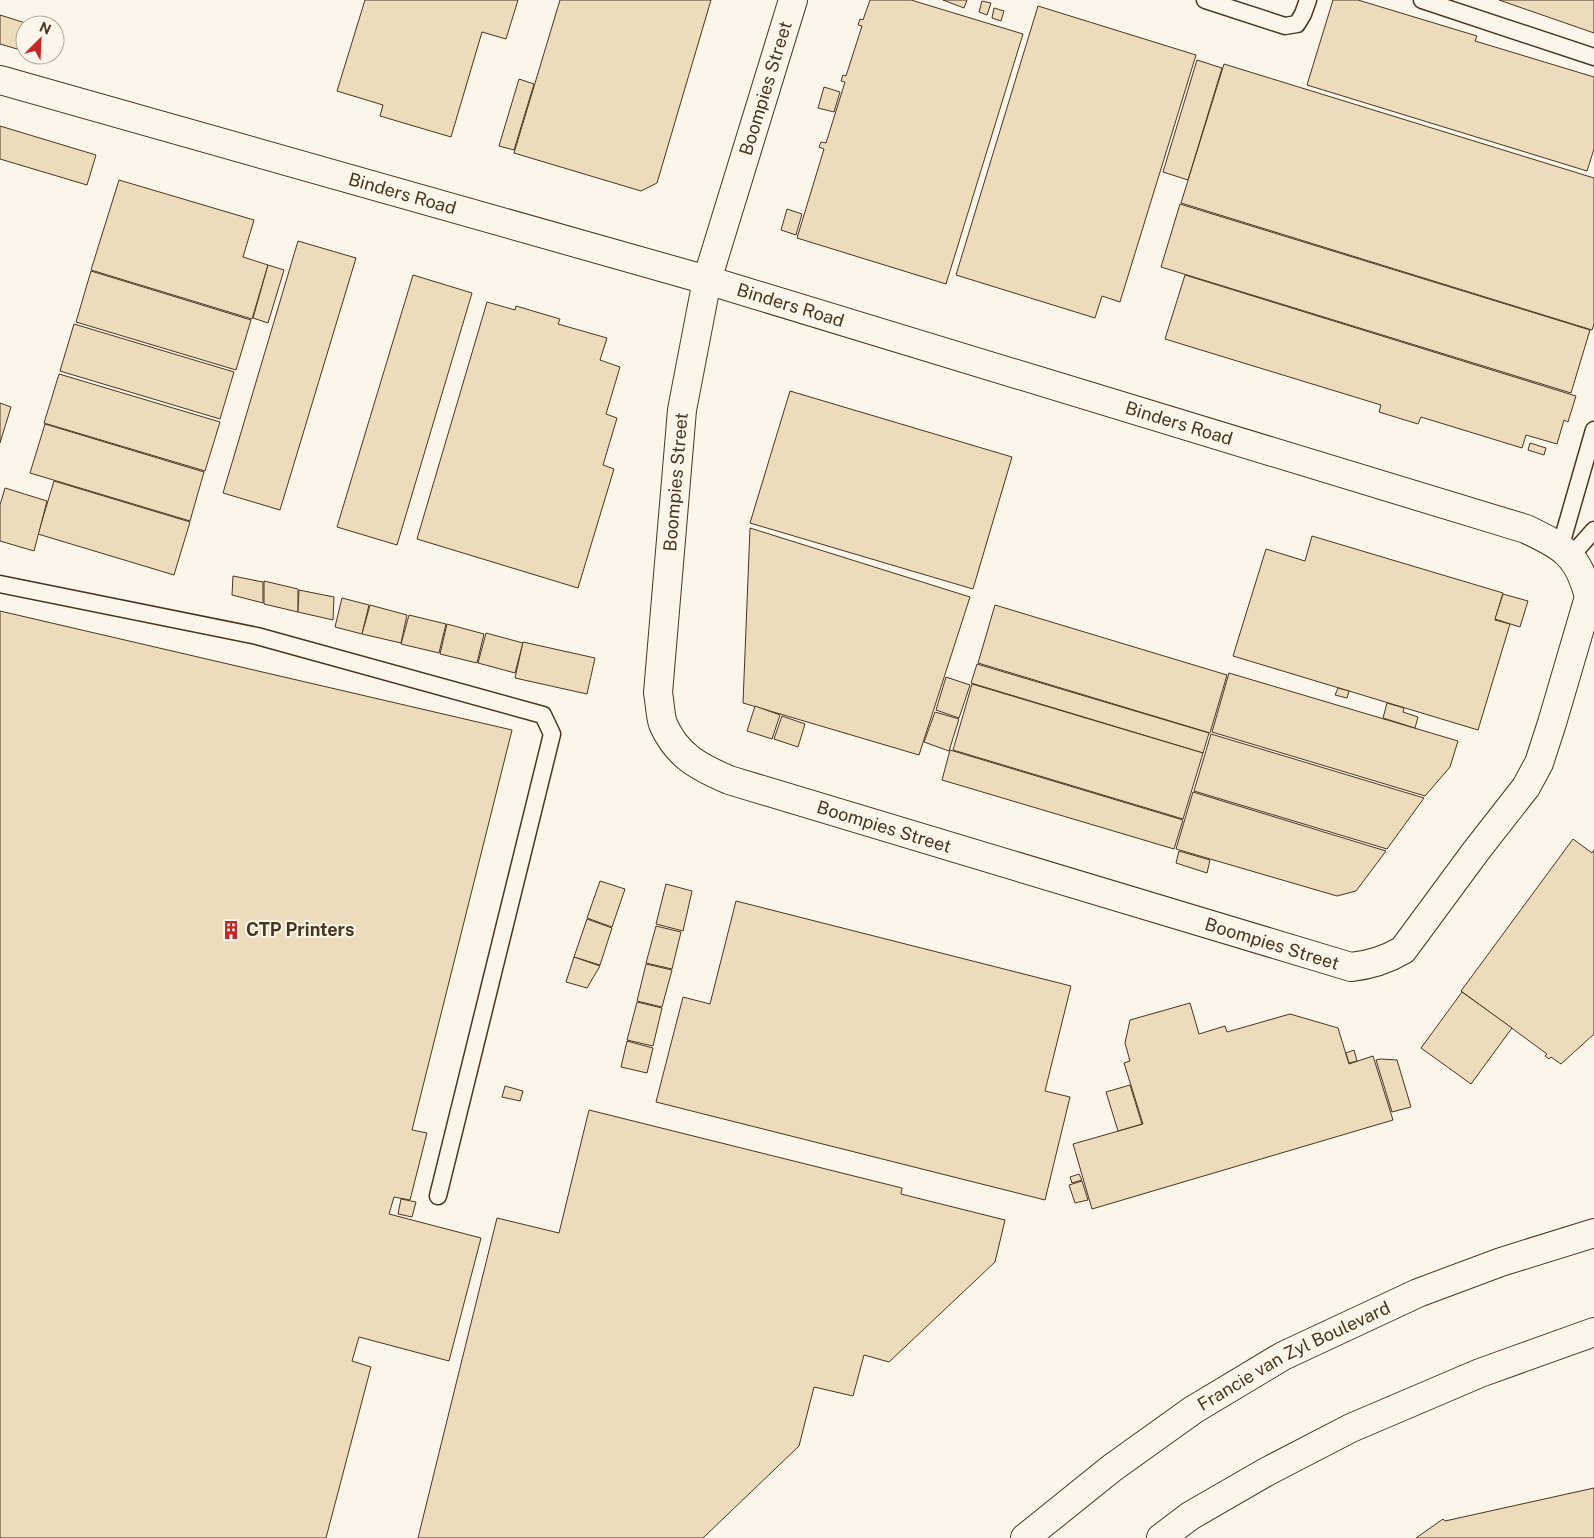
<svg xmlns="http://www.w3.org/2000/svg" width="1594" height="1538" viewBox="0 0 1594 1538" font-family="'Public Sans',sans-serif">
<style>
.building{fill:#ecdcbc;stroke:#4a3520}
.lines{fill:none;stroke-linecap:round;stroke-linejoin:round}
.lane-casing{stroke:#4a3520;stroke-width:19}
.street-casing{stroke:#4a3520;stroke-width:30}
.secondary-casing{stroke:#4a3520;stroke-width:30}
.lane{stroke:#fbf6e9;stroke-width:16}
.street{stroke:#fbf6e9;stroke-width:28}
.secondary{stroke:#fbf6e9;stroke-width:28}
.labels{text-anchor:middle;stroke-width:4;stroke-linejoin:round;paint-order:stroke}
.street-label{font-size:18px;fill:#4a3520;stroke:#fbf6e9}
.poi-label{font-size:18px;font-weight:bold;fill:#4a3520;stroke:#fbf6e9;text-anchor:start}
</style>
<rect width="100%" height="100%" fill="#fbf6e9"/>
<!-- building -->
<g class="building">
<path d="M365,0H518L506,39L482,32L451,137L380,116L383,105L337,91Z"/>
<path d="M560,0H711L657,183L641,191L514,153Z"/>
<path d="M870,0H911L1023,34L946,284L797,238L824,149L819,147L821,142L826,143L845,82L841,81L843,75L846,76L862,26L858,25L860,19L863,20Z"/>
<path d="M943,0H967L964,8Z"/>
<path d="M1333,0H1358L1477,36L1475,41L1594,77V149L1587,171L1307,85Z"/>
<path d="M1499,0H1594V33Z"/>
<path d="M982,1L991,3L987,15L979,12Z"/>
<path d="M1038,6L1196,55L1120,302L1102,296L1095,318L956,275Z"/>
<path d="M994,8L1004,11L1001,21L992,18Z"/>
<path d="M0,15L32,25H25L24,51L0,44Z"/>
<path d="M1197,60L1222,68L1188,180L1163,172Z"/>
<path d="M1224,64L1594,178V324L1592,330L1181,203Z"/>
<path d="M519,79L534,84L514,150L499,146Z"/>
<path d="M824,87L840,92L834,112L818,108Z"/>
<path d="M0,126L96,155L87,185L0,159Z"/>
<path d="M119,180L254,220L243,257L268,265L252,319L91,270Z"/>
<path d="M1180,204L1590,330L1571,393L1161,267Z"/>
<path d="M787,209L802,214L796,235L781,230Z"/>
<path d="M298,241L356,258L280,510L223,493Z"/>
<path d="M268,265L284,270L268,323L253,318Z"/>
<path d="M91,271L251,320L236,370L76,322Z"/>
<path d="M413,275L472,293L397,545L337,527Z"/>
<path d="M1185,275L1576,396L1568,422L1564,420L1557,444L1526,435L1522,448L1421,417L1418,424L1379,412L1381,405L1165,339Z"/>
<path d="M487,302L515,310L516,306L560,319L558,324L607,338L600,360L620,367L606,414L617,418L603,465L614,469L578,588L417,539Z"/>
<path d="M74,324L234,372L220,419L60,371Z"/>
<path d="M59,374L220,422L205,471L44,423Z"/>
<path d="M790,391L1012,457L973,589L750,523Z"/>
<path d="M0,403L11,407L0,443Z"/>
<path d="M45,424L204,472L190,521L30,473Z"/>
<path d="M1530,443L1546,448L1544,455L1528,450Z"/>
<path d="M54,481L190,522L174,575L38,534Z"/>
<path d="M5,488L47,501L34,551L0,541V505Z"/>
<path d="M750,528L970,597L919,755L743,703Z"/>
<path d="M1312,536L1503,593L1495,620L1510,624L1478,730L1233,656L1266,549L1305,561Z"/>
<path d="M233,576L263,582V603L232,595Z"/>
<path d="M264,581L298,589V612L264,604Z"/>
<path d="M299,590L334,597L333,620L298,612Z"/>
<path d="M1503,594L1528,601L1520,627L1495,619Z"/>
<path d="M342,598L369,605L362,634L335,627Z"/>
<path d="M370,605L407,615L401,643L362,634Z"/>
<path d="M995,605L1227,675L1210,733L978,663Z"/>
<path d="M0,611L512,730L412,1130L427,1133L410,1200L394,1197L389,1214L481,1238L449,1361L359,1337L352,1361L371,1367L326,1538H0Z"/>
<path d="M409,615L446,624L439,653L401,644Z"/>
<path d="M447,624L484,634L477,663L440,654Z"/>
<path d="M486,633L523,643L515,673L478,663Z"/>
<path d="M523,642L595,658L587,694L515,678Z"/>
<path d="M977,664L1209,733L1203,753L971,683Z"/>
<path d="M1229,673L1458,741L1450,767L1425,796L1212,732Z"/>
<path d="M946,677L970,685L959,718L936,710Z"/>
<path d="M972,684L1203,753L1183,819L953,750Z"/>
<path d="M1338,688L1349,691L1347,698L1335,695Z"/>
<path d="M1387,703L1404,708L1403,712L1418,717L1415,728L1383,718Z"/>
<path d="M755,706L780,715L772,739L747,731Z"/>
<path d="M935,712L959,719L949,751L924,742Z"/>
<path d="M782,716L805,724L798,747L774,739Z"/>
<path d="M1211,734L1424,798L1387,849L1194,791Z"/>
<path d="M950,750L1183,820L1174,849L942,780Z"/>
<path d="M1193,792L1386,851L1356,891L1337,896L1176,849Z"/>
<path d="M1573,839L1592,853L1594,850V1034L1561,1064L1551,1057L1549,1059L1545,1056L1547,1054L1461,991Z"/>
<path d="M1179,851L1210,860L1207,873L1176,863Z"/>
<path d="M600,881L625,889L612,927L587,918Z"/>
<path d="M666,884L692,891L683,931L656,924Z"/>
<path d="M736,901L1071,986L1045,1091L1070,1097L1045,1200L656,1102L683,997L710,1004Z"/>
<path d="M587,919L612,928L600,965L574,957Z"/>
<path d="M656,926L681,932L672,969L646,963Z"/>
<path d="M574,957L600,966L587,988L566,982Z"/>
<path d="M646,964L672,970L662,1007L637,1001Z"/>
<path d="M1462,992L1512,1028L1471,1084L1421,1048Z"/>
<path d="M637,1002L662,1008L653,1046L627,1040Z"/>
<path d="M1190,1003L1199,1034L1225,1026L1227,1032L1290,1014L1338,1028L1349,1064L1373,1056L1393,1120L1092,1209L1073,1144L1143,1124L1124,1063L1130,1061L1125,1043L1130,1020Z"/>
<path d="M627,1041L653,1048L647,1073L621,1067Z"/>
<path d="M1354,1050L1357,1061L1349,1063L1346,1053Z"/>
<path d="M1381,1059L1397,1060L1411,1107L1392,1112L1376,1060Z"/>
<path d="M1130,1085L1142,1124L1118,1131L1106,1092Z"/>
<path d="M505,1086L523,1091L520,1101L502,1097Z"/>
<path d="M589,1110L902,1188L901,1194L1005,1220L995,1262L889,1362L864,1355L853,1396L814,1387L799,1446L703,1538H418L497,1218L559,1233Z"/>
<path d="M1079,1174L1082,1180L1072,1183L1070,1177Z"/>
<path d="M1082,1181L1088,1200L1075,1203L1069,1185Z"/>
<path d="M401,1199L416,1202L412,1217L398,1214Z"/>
<path d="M1594,1488V1538H1416L1443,1519L1445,1521Z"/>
</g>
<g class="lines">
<!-- lane casing -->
<g class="lane-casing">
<g id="lane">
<path d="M1205,0L1285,26L1297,24L1303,14L1308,0"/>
<path d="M1422,0L1594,57"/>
<path d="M1560,548L1594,430"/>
<path d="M1571,556L1594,530"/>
<path d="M0,584L257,636L543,715L552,734L438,1196"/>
</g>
</g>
<!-- street casing -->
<g class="street-casing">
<g id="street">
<path id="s1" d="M0,80L707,280L1526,529C1563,547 1578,554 1589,597L1552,723L1539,763L1526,787L1476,851L1403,950C1386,960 1370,965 1351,967L729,780C699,767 677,756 663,724C660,715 660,703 658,693L682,410L707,280L793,0"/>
</g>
</g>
<!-- secondary casing -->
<g class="secondary-casing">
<g id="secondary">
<path id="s2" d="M1025,1538L1112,1468L1193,1410L1283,1356L1418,1293L1501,1262L1594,1233"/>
<path d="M1161,1538L1190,1516L1268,1471L1351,1428L1480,1373L1594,1332"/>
</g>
</g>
<!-- lane -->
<use href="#lane" class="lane"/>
<!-- street -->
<use href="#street" class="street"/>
<!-- secondary -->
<use href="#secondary" class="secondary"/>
</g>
<!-- icons -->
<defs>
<g id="building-bare" transform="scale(1.5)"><path d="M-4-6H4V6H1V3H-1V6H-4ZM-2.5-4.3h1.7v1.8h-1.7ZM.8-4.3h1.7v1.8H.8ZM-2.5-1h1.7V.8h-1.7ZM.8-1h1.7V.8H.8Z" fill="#c62828" stroke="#fbf6e9" stroke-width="2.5" paint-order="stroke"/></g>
</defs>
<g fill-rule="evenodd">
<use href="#building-bare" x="231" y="930"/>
</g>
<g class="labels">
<!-- street labels -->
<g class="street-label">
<text dy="6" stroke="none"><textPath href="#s1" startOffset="3535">Boompies Street</textPath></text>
<text dy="6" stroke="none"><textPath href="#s1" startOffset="418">Binders Road</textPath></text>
<text dy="6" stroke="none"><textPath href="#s1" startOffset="822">Binders Road</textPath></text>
<text dy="6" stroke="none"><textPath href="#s1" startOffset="1228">Binders Road</textPath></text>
<text dy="6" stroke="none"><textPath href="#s1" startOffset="3130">Boompies Street</textPath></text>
<text transform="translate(884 827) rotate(17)" y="6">Boompies Street</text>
<text transform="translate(1272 944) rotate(17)" y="6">Boompies Street</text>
<text dy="6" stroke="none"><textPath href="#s2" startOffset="326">Francie van Zyl Boulevard</textPath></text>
</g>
<!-- poi labels -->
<g class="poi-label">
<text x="246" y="936">CTP Printers</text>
</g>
</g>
<!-- north arrow -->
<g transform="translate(40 40) rotate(24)"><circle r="24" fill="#fbf6e9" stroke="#b4a999"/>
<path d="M0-4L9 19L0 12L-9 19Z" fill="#c62828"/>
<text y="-8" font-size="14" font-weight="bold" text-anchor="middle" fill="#4a3520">N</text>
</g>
</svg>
